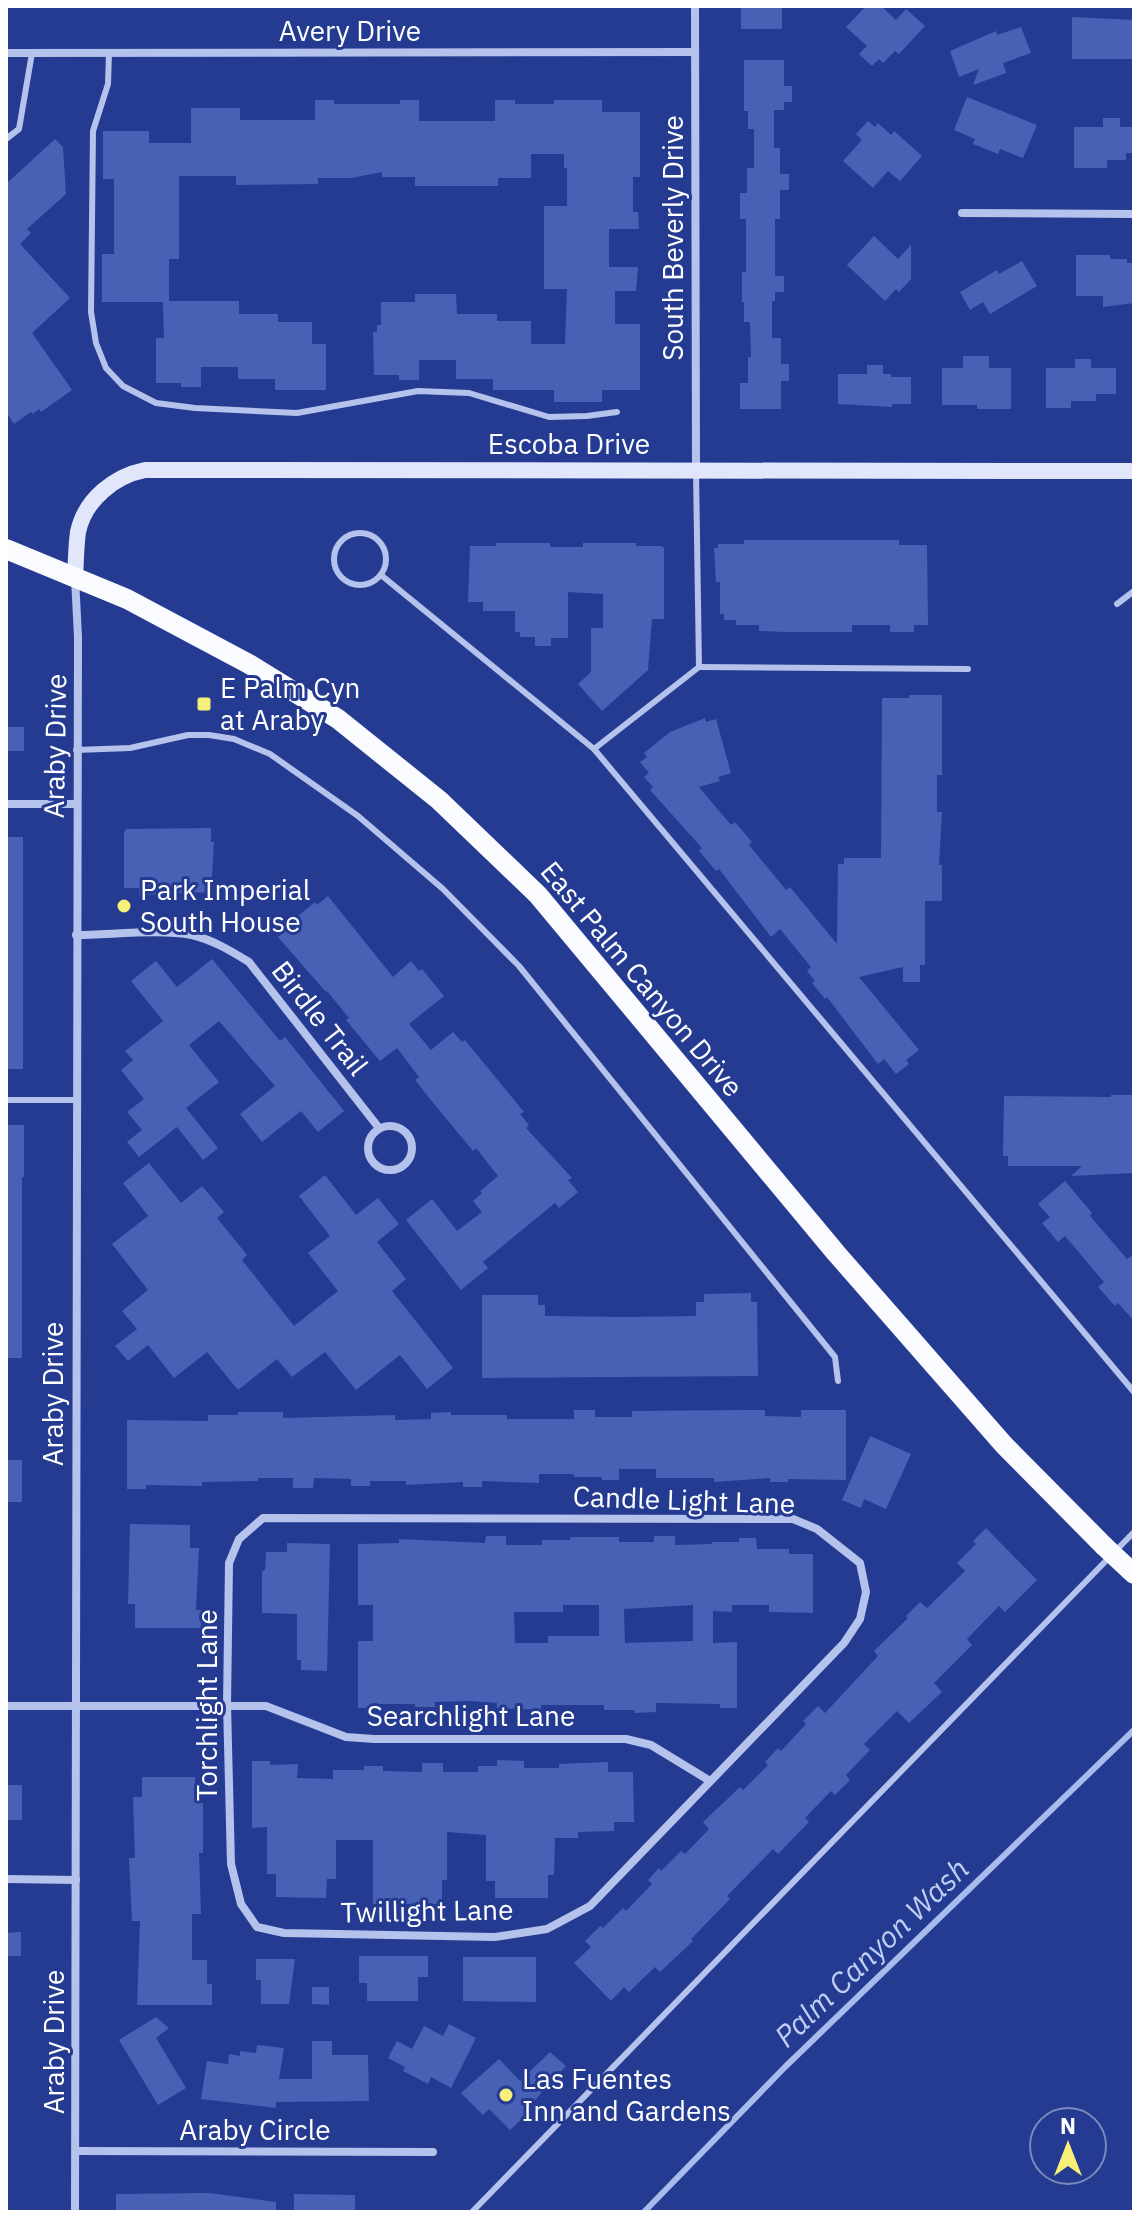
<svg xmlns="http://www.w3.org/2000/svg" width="1140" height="2218" viewBox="0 0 1140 2218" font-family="'IBM Plex Sans',sans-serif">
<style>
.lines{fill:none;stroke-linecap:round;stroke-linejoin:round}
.stream{stroke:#a9baed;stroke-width:6}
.building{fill:#4861b5;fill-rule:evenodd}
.lane{stroke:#b5c2ec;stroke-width:6}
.street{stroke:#b5c2ec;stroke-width:8}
.secondary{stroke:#e1e6fa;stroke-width:16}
.primary{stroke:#fafbff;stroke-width:20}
.primary-bridge{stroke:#fafbff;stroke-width:20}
.poi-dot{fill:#f7ef78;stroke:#243b91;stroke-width:3}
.labels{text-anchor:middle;stroke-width:6;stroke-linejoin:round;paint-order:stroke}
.street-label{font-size:28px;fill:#fff;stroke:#243b91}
.poi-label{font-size:28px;fill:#fff;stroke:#243b91;text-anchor:start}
.water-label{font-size:30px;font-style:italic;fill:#c1cdf3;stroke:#243b91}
</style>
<rect width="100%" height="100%" fill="#243b91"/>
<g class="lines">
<!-- stream -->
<path class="stream" d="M644,2212L785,2067L1134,1730"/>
</g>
<!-- building -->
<g class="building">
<rect x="741" y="6" width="41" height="23"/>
<path d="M866,6H881L896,20L906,9L925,26L899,54L895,51L883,63L879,59L872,66L859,54L867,46L846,27Z"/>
<path d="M1072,17L1134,20V59H1072Z"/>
<path d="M1021,27L1031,53L1003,63L1006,73L973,85L979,69L959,77L950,51L996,31L997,35Z"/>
<path d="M744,60H784V86H792V102H784V110H774V148H780V174H789V190H780V219H775V276H784V292H775V301H772V338H781V364H789V381H781V409H740V383H748V357H751L750,322H744V302H742V272H746V219H740V193H747V168H754V129H748V111H744Z"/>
<path d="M967,97L1037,125L1023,158L1000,149L998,154L973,144L975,139L954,130Z"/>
<path d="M315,100H334V104H400V100H419V121H495V100H515V104H554V100H602V112H640V177H633V212H638L639,229H609V267H638L636,291H615V324H640V390H602V402H554V390H493V379H456V360H419V380H399V375H374L373,332H377V325H381V302H415V294H456L457,314H497V321H531V344H565L567,289H544V206H567V168H564V154H531V178H498V186H415V177H382V172L351,178H318V184L236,185V176H179V259H169V301H239V314H278V322H312V344H326V390H275V379H238V367H201V387H181V383H156V338H164L163,302H102V254H114V179H103V131H149V143H191V108H240V120H315Z"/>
<path d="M1103,118H1120V127H1134V153H1126V160H1107V168H1074V127H1103Z"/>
<path d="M868,121L875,127L878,123L891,135L894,131L922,156L900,181L888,171L873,188L843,161L862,140L856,134Z"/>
<path d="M55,139L63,147L66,194L27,229L31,233L20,244L70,298L32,333L72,390L41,412L39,409L33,414L31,412L14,424L6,412V184Z"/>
<path d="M874,236L898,259L911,245V279L899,292L896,289L885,301L847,265Z"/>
<path d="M1076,255H1110V259H1127V263H1134V303L1103,307V296H1076Z"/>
<path d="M1022,261L1037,286L990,314L983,302L970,310L960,292L997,270L999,274Z"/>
<path d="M963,356H989V368H1011V409H977V405H942V368H963Z"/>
<path d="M1075,359H1091V368H1116V394H1096V401H1071V408H1046V368H1075Z"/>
<path d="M867,365H883V374H891V377H911V404H892V407L838,404V374H867Z"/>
<path d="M744,540H899V545H927L928,625H914V632H890V625H852V632H785L759,631V625H736V620H724V614H720V582H716L714,548H718V544H744Z"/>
<path d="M496,543H550V547H583V543H636V546H662L664,548V619H652L648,670L602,711L578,684L591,672V628H603V594L568,592V638H551V646H535V637H520V632H515V611H483V602H468L470,546H496Z"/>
<path d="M909,695H942V775H937V812H942L939,865H942V901H925V965H920V982H903V967L859,977L919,1050L906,1060L909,1064L896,1074L884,1059L878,1064L827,997L825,999L812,983L815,981L807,971L811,967L780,929L771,937L719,869L716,871L699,851L702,848L650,790L653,787L644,777L649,773L640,762L647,757L644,753L670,732L705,718L706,722L716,719L731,773L718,777L720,781L699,787L731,825L735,822L752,842L749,845L786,890L790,887L837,944L838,864H844V858H881L882,698H909Z"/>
<rect x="6" y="727" width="18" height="24"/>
<path d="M211,828V842H214L211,892L139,895V888H124V833L126,829Z"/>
<rect x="6" y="837" width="17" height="232"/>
<path d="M328,896L393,977L411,961L419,971L422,969L444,996L409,1024L431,1050L453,1032L462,1042L465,1040L524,1112L520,1114L529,1125L526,1128L572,1178L568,1180L578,1192L559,1208L555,1203L483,1262L488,1268L461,1290L406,1220L432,1199L457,1231L482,1212L473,1201L482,1193L480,1191L498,1176L476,1148L473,1151L430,1099L415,1080L419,1077L397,1048L380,1061L346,1020L349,1018L327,991L326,992L278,937L289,928L287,925L315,902L317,905Z"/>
<path d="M212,959L280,1041L285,1037L344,1111L318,1132L301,1111L262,1142L240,1114L275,1086L219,1021L189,1045L219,1082L186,1108L218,1148L203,1160L177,1127L139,1157L127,1142L142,1130L127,1112L144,1099L121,1070L133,1060L125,1051L163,1021L131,981L156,961L177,987Z"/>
<path d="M1111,1095H1134V1173L1071,1176L1082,1166H1008V1156H1003L1004,1096L1111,1097Z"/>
<path d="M6,1125H24V1177H22V1358H6Z"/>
<path d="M149,1163L181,1203L202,1186L224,1212L217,1218L247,1255L242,1260L294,1326L338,1291L308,1253L330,1236L299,1196L325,1175L356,1215L378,1198L399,1224L377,1242L406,1279L392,1291L453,1368L427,1389L400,1355L356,1390L325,1352L292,1377L277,1359L238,1390L207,1352L174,1378L148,1345L128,1361L115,1346L137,1329L122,1311L148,1290L112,1244L148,1216L123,1183Z"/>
<path d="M1065,1181L1092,1213L1090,1216L1127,1259L1134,1254V1321L1118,1303L1115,1306L1098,1287L1104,1282L1065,1236L1058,1242L1042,1223L1050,1217L1038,1204Z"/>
<path d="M751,1293V1302H757L758,1376L482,1378V1295H538V1305H545V1316L626,1317L696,1316V1302H704V1294Z"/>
<path d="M574,1410H595V1417H632V1411L744,1410H765V1416L801,1417V1410H846V1480L788,1479V1482H770V1478L714,1482V1478H656V1469H619V1480H602V1477H574V1474H539V1483L482,1481V1487H463V1482L406,1485V1481H370V1486H351V1479L314,1478L313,1488H293V1478H258V1481L202,1482V1486L146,1485V1489H127V1420L208,1421V1415H238V1412H283V1418L395,1415V1420L431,1419V1413L451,1412V1415H507V1419H574Z"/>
<path d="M870,1436L911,1454L886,1509L864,1499L861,1508L842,1500Z"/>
<rect x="6" y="1460" width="16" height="42"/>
<path d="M130,1524L190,1525V1548H199L196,1610H201V1628H135V1604H128Z"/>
<path d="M986,1528L1037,1580L1005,1612L999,1606L967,1639L972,1645L934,1683L942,1692L909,1723L897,1711L864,1744L870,1750L846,1775L850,1780L835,1795L831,1791L805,1818L809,1822L778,1854L773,1849L727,1896L730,1899L691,1939L693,1941L660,1972L655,1967L629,1992L624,1987L611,2001L574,1963L591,1947L585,1941L600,1926L603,1928L623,1908L626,1911L652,1884L648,1880L659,1868L661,1871L681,1851L685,1854L709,1829L703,1822L740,1787L743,1790L768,1765L765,1762L778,1748L781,1751L806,1724L803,1721L818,1706L825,1713L878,1656L874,1651L908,1618L906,1616L920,1602L927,1608L965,1571L957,1563L976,1544L973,1541Z"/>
<path d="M486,1536H506V1545H542V1540H570V1537H619V1542H654V1536H675V1545L712,1544V1542H739V1538H756L757,1549H789V1554H813V1613L769,1612V1605H732V1612L713,1611V1643L737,1642V1708H720V1704L656,1703V1712L634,1713L635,1710H604V1705H541V1710L523,1709L497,1708V1703L470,1701L435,1702V1707H415V1704H377V1708H358V1641H373V1605H358V1544L399,1543V1539L485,1543ZM563,1605H599V1636H548V1643H515L514,1612H563ZM693,1605V1641L625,1643L624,1609Z"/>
<path d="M287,1543L330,1544L327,1671L301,1670V1660H297V1614L262,1613V1571L265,1570L266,1552H287Z"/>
<path d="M497,1760L524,1761V1768H559V1764L608,1762V1772H633L634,1822H614V1831L578,1832V1838H555L554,1875H548V1898H495V1881H486V1835L447,1832V1880H442V1904H373V1840H336V1879H327L326,1898L276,1897V1874H267V1827L252,1828V1761H270V1765L298,1764L297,1778L333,1779V1770H364V1766H383V1771L422,1772V1763H443V1772H478V1766H497Z"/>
<path d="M142,1777H195V1803H203V1853H199L201,1914H192V1960H207V1984H212V2005H137L140,1921H132L129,1858H135L133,1797H142Z"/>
<rect x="6" y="1785" width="16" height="35"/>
<path d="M21,1932V1956H6V1933Z"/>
<path d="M359,1956H428V1977H418V2001H367V1983H359Z"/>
<path d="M463,1957H536V2002L463,2001Z"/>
<path d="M256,1959H295L289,2004H261V1980H256Z"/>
<path d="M312,1987H329V2005L312,2004Z"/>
<path d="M156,2017L169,2028L156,2038L186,2088L158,2105L119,2040Z"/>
<path d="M449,2024L476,2038L451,2088L431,2077L428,2084L403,2071L405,2067L388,2058L397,2041L412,2049L424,2026L443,2036Z"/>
<path d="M312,2041H332V2055H368L369,2101L276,2102V2108L201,2099L207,2061L228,2064L229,2054L240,2056V2051L256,2053L257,2045L284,2048L279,2079H312Z"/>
<path d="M550,2052L566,2066L524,2112L526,2115L510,2130L489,2109L483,2115L461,2093L499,2059L520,2081Z"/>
<path d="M209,2193L276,2202V2212H116V2194Z"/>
<path d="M294,2194L355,2195V2212H294Z"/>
</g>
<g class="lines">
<!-- lane -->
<g class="lane">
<path d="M109,53L108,84L93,131L91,312L96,343L106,368L123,386L156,403L195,408L297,413L418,391L469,393L549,417L587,416L617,412"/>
<path d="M6,139L19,129L32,53"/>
<path d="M696,472L699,667L594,749L1134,1392"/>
<circle cx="360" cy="559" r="26"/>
<path d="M381,575L594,749"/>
<path d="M1117,604L1134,591"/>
<path d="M699,667L968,669"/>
<path d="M76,750L130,748L188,735H209L234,739L270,754L358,816L443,889L519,966L835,1357L838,1381"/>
<path d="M6,1100H77"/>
<path d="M472,2212L1134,1532"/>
</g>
<!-- street -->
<g class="street">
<path d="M695,6L696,470"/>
<path d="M6,53L695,52"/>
<path d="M962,213L1134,214"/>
<path d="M6,804H76"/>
<path d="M76,935C110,935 159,929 192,935C213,940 231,951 249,962L379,1128"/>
<circle cx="390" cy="1148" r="22"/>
<path d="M263,1518L793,1519L817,1529L860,1563L866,1592L860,1619L844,1643L590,1906L547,1929L495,1937L284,1933L257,1927L241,1904L231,1864L227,1704L229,1563L239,1539Z"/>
<path d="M6,1706H266L346,1737L374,1739H626L651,1745L710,1781"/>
<path d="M6,1879L76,1880"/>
<path d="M76,2151L433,2152"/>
<path d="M75,2212L78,637L75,578"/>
</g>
<!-- secondary -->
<path class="secondary" d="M75,577C76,562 76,546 78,532C85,499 115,476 145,470L1134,471"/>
<!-- primary -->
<path class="primary" d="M6,549L127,599L249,664L338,719L439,800L538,895L836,1253L1004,1445L1104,1546"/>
<!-- primary-bridge -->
<path class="primary-bridge" d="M1104,1546L1134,1574"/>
</g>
<!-- markers -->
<g class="poi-dot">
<rect x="196" y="696" width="16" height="16" rx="4"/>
<circle cx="124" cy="906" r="8"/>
<circle cx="506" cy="2095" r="8"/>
</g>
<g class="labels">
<!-- street labels -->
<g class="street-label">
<text x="350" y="41">Avery Drive</text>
<text transform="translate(673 238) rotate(-90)" y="10">South Beverly Drive</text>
<text x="569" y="454">Escoba Drive</text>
<text transform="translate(55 746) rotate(-89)" y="10">Araby Drive</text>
<text transform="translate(642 979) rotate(50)" y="10">East Palm Canyon Drive</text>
<text transform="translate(320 1018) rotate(52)" y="10">Birdle Trail</text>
<text transform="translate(53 1394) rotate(-90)" y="10">Araby Drive</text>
<text transform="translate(684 1500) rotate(2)" y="10">Candle Light Lane</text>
<text transform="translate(207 1705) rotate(-90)" y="10">Torchlight Lane</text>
<text x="471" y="1726">Searchlight Lane</text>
<text transform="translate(427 1911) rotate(-1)" y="10">Twillight Lane</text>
<text transform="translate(54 2042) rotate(-90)" y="10">Araby Drive</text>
<text x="255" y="2140">Araby Circle</text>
</g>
<!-- poi labels -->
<g class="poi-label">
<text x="220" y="698">E Palm Cyn<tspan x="220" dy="32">at Araby</tspan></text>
<text x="140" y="900">Park Imperial<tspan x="140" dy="32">South House</tspan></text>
<text x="522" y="2089">Las Fuentes<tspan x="522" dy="32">Inn and Gardens</tspan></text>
</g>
<!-- water labels -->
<g class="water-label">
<text transform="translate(872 1953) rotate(-44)" y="10">Palm Canyon Wash</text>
</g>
</g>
<!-- border -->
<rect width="1140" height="2218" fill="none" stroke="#ffffff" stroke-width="16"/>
<!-- north arrow -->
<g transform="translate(1068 2146)"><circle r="38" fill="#243b91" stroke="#7c89bd" stroke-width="2"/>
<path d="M0-6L14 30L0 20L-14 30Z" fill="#f7ef78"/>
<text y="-12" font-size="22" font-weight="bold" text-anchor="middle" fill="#ffffff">N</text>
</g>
</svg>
